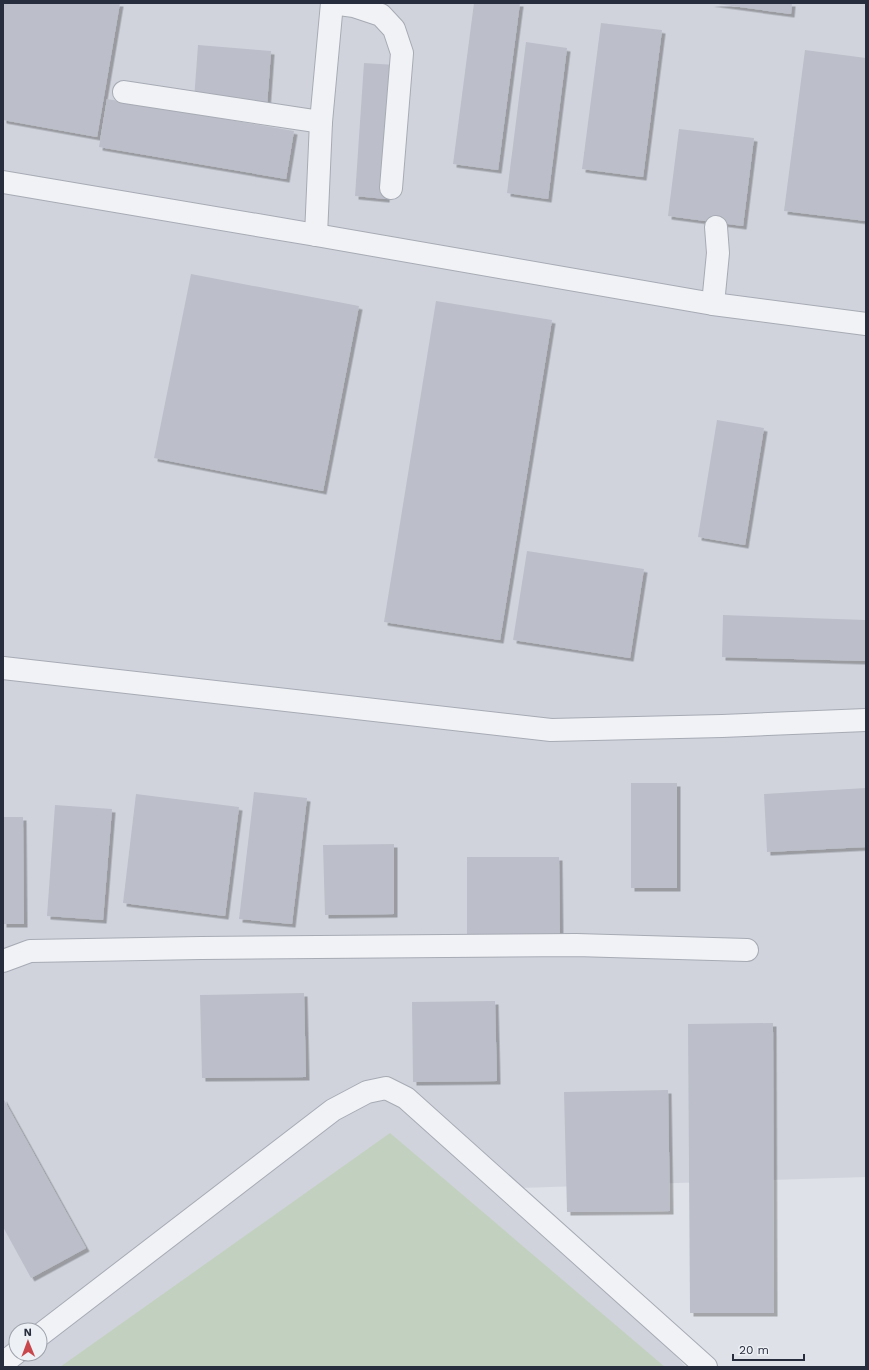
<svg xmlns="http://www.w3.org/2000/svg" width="869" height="1370" viewBox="0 0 869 1370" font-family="'Work Sans',sans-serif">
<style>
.built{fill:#d0d3dc;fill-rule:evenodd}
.green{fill:#c2d1bf}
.building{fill:#bcbfc9;filter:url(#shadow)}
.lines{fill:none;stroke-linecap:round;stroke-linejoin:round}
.minor-casing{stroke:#a7abb4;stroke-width:24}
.minor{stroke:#f1f2f6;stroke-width:22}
</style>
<defs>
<filter id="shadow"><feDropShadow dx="3.5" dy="3.5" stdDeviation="0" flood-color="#0004"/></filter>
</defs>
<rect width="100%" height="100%" fill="#dee1e7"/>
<!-- built -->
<path class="built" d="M3,3H866V1177L519,1188L686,1367H3ZM16,1330H40V1354H16Z"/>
<!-- green -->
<path class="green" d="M390,1133L665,1367H60Z"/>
<!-- building -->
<g class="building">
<path d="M3,3H120L97,137L3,120Z"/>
<path d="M474,3H520L498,170L453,164Z"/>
<path d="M710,3H792L791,14Z"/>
<path d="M601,23L662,30L643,177L582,169Z"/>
<path d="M526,42L567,48L548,199L507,193Z"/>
<path d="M198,45L271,51L267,106L194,100Z"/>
<path d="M805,50L866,58V221L784,211Z"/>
<path d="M364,63L396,65L386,199L355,196Z"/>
<path d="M107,99L294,131L286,179L99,147Z"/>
<path d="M679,129L754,138L743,226L668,216Z"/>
<path d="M191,274L359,306L323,491L154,458Z"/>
<path d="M436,301L552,320L500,640L384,622Z"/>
<path d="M717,420L764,428L745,545L698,537Z"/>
<path d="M527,551L644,569L630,658L513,640Z"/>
<path d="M723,615L866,620V661L722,657Z"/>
<rect x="631" y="783" width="46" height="105"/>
<path d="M866,788V847L767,852L764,794Z"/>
<path d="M254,792L307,798L292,924L239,919Z"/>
<path d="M136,794L239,807L225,916L123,903Z"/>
<path d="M55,805L112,809L103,920L47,916Z"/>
<path d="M3,817H23L24,924H3Z"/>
<path d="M394,844V914L325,915L323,845Z"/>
<path d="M467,857H559L560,939H467Z"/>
<path d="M304,993L306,1077L202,1078L200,995Z"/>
<path d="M495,1001L497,1081L413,1082L412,1002Z"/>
<path d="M773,1023L774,1313H690L688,1024Z"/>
<path d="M668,1090L670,1211L567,1212L564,1092Z"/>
<path d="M3,1098L86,1248L31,1278L3,1227Z"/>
</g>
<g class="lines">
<!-- minor casing -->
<g class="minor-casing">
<g id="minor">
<path d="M332,3L354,6L381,15L394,29L402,53L391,188"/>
<path d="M124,92L321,122"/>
<path d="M3,182L316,235L713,304L866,324"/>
<path d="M316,235L321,122L332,3"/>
<path d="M713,304L718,253L716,227"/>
<path d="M3,668L551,730L722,726L866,720"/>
<path d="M3,961L30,951L201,948L576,945L747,950"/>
<path d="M40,1335L333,1110L367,1092L386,1088L406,1098L706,1367"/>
<path d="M3,1363L16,1353"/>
</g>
</g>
<!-- minor -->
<use href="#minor" class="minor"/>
</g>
<!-- border -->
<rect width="869" height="1370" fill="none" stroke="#282d3d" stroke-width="8"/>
<!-- north arrow -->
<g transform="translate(28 1342) rotate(359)"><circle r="19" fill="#edf0f5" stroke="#9ea2ab"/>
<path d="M0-3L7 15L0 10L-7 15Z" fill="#c8474d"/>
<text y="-6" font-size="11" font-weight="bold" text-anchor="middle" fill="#282d3d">N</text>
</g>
<!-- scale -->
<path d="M733 1354v6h71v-6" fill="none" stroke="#282d3d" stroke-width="2"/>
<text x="739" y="1354" font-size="12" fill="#282d3d" stroke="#edf0f5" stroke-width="3" paint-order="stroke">20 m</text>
</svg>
